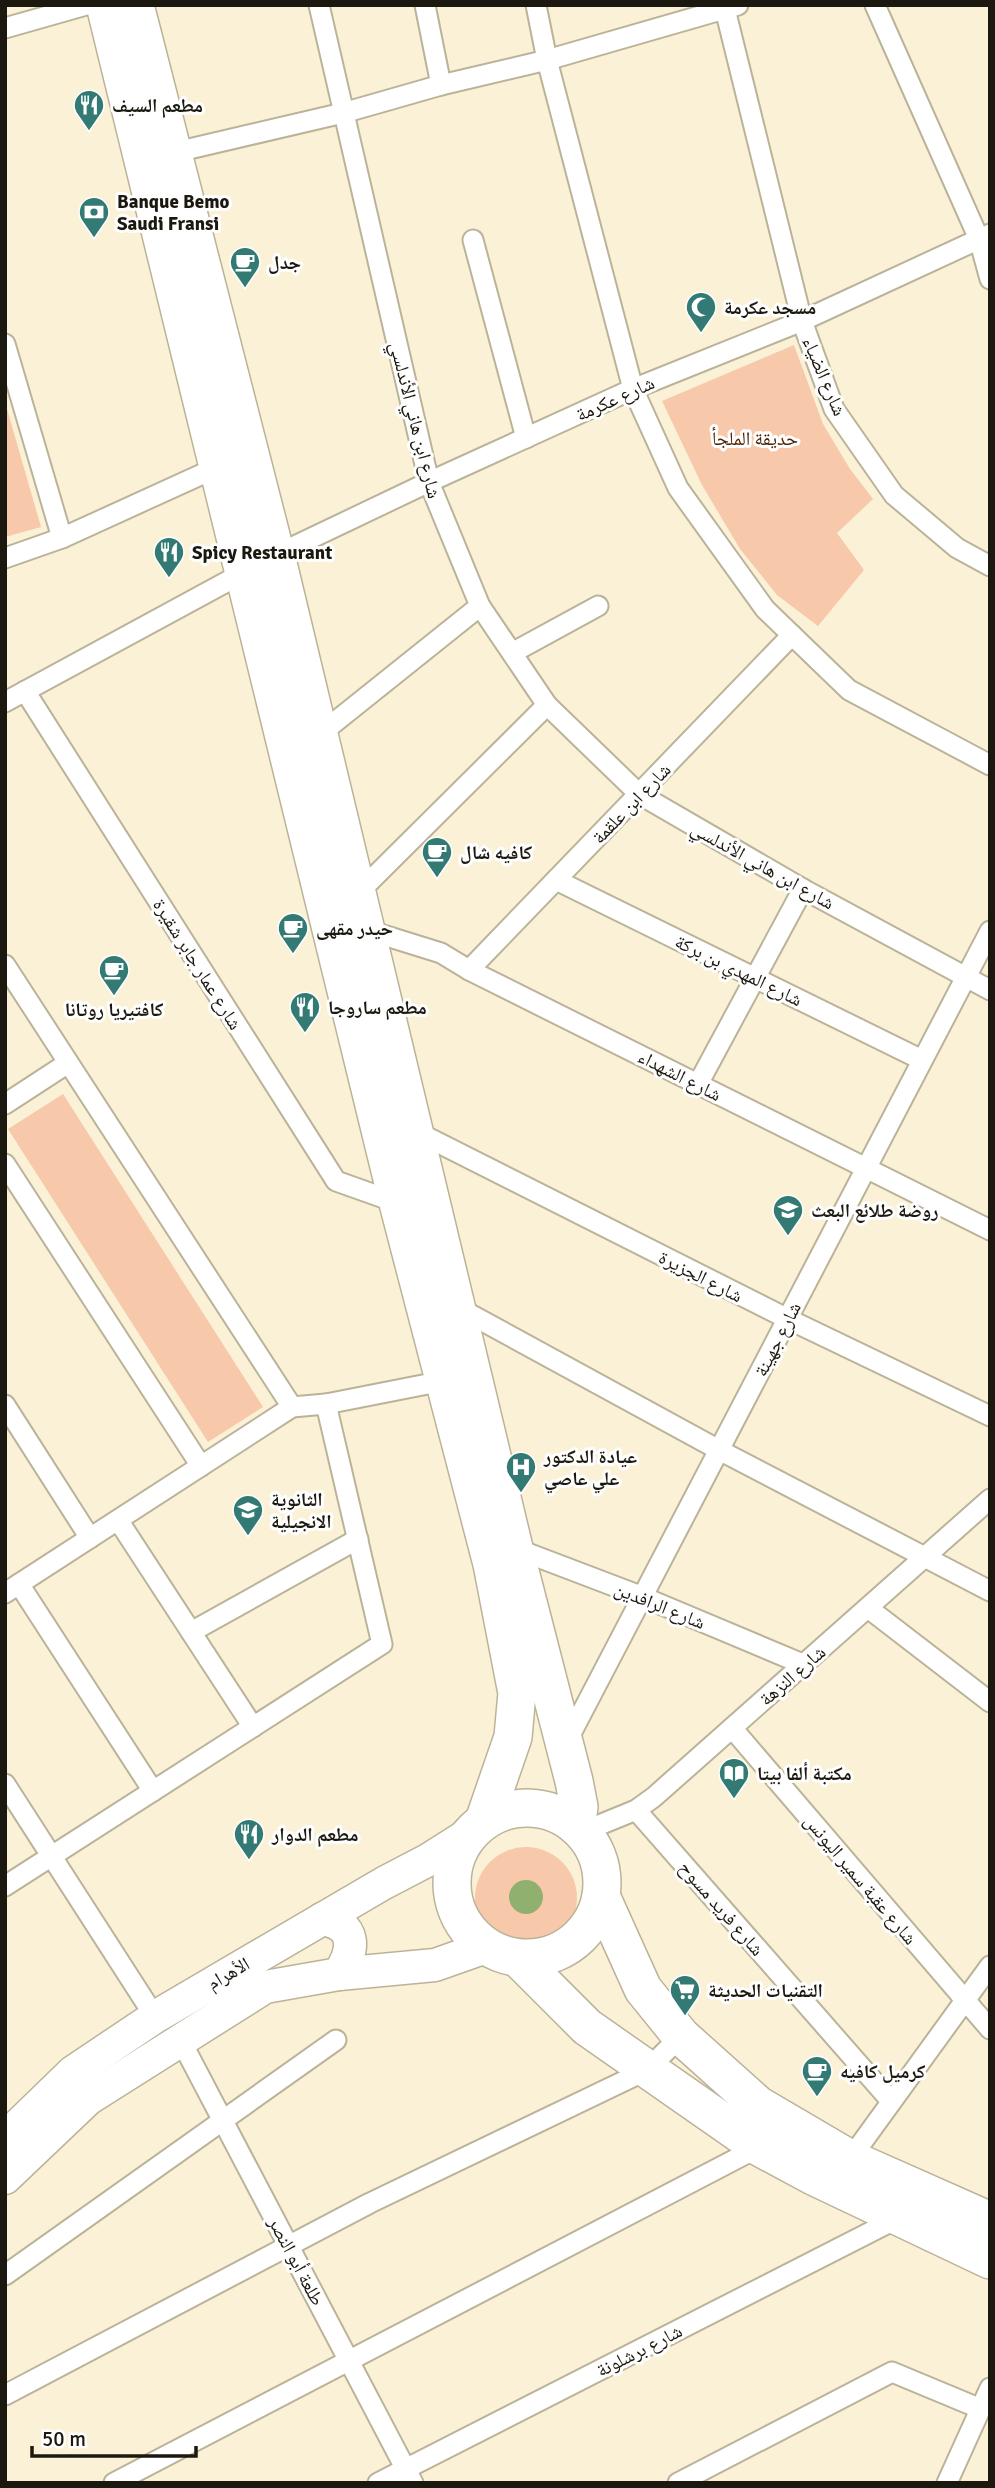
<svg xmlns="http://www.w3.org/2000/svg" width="995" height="2488" viewBox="0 0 995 2488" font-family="Signika,'Noto Naskh Arabic',sans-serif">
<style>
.green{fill:#f8c8aa}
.water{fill:#90b070}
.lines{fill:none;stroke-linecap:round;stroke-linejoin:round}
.street-casing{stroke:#bbb399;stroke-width:23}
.primary-casing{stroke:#bbb399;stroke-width:35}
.highway-casing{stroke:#bbb399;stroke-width:40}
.street{stroke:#fff;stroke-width:19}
.primary{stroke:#fff;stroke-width:32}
.highway{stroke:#fff;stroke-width:37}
.labels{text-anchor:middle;stroke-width:6;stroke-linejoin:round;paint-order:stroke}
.poi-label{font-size:19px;font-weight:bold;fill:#1b180f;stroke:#fefefe;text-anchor:start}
.street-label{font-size:19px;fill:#1b180f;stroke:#fefefe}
.park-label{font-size:19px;fill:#4a2201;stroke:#fefefe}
</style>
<rect width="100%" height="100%" fill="#faf1d6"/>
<!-- green -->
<g class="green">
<path d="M794,345L823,424L850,469L873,499L837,533L864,570L818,626L777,595L740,549L702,485L662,401Z"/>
<path d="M5,402L41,527L5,537Z"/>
<path d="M63,1094L263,1407L208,1442L8,1129Z"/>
<circle cx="526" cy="1898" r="51"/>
</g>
<!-- water -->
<circle class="water" cx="526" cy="1897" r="17"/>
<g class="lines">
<!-- street casing -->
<g class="street-casing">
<g id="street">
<path d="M319,5L429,482L480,606L547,705L639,794L803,889L990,990"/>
<path d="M425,5L441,85"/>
<path d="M536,5L547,60L633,389L678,488L765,609L849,690L990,765"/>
<path d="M724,5L802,321L834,409L894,495L957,548L990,566"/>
<path d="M875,5L979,239L990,279"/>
<path d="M5,28L86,5"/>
<path d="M172,153L343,113L441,85L547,60L738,5"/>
<path d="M473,240L526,438"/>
<path d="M5,344L62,538"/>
<path d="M5,558L62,538L220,466"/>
<path d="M512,653L598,606"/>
<path d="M25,691L336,1181L398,1203"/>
<path d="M5,702L276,555L429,482L633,389L802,321L990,234"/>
<path d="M320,734L480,606"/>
<path d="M556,880L922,1060"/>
<path d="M358,893L547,705"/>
<path d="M367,930L441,953L469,970L990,1230"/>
<path d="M5,965L292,1407L326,1404L443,1381"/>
<path d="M469,970L792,635"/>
<path d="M698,1084L803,889"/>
<path d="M5,1104L68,1063"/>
<path d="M415,1131L788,1319L990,1416"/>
<path d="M5,1164L201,1466"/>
<path d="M457,1307L719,1450L990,1591"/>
<path d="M5,1405L90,1538"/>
<path d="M118,1520L253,1727"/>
<path d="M514,1548L643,1597L805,1665"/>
<path d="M19,1584L153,1791"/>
<path d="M5,1593L292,1407"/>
<path d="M868,1608L990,1702"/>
<path d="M191,1632L358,1539"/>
<path d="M732,1728L990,2029"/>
<path d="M566,1743L990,931"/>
<path d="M5,1784L155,2017"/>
<path d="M636,1810L891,2101"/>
<path d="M582,1832L636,1810L654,1797L990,1499"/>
<path d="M5,1886L382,1644L326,1404"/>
<path d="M180,2039L413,2483"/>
<path d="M850,2159L990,1966"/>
<path d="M5,2275L336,2040"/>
<path d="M5,2395L370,2203L647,2070L681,2036"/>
<path d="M114,2483L759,2147"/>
<path d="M378,2483L900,2217"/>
<path d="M678,2483L892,2372L981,2409"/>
<path d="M947,2483L990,2388"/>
</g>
</g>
<!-- primary casing -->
<g class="primary-casing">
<g id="primary">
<path d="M322,1919C357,1925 355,1949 339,1974"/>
<path d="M5,2138L73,2072L155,2017L384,1883L428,1860L469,1834"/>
<path d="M5,2178L88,2099L265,1987L339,1974L435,1965L486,1947"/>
</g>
</g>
<!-- highway casing -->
<g class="highway-casing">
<g id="highway">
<path d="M105,5L398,1203L492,1564L517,1693L513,1737L484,1821"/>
<path d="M135,5L276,555L514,1548L574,1781L579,1807L576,1826"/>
<circle cx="527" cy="1883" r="75"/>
<path d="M601,1896L643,1989L681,2036L758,2105L850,2159L990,2221"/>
<path d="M519,1959L587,2027L759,2147L813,2176L990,2260"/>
</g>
</g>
<!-- street -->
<use href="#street" class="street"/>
<!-- primary -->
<use href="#primary" class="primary"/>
<!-- highway -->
<use href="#highway" class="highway"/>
</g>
<!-- icons -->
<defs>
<g id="restaurant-pin" transform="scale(1.575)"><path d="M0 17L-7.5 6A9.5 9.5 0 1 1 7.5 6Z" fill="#327a73" stroke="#fefefe"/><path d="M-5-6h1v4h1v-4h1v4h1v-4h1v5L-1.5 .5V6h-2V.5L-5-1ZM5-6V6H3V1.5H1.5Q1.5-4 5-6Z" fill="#fff"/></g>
<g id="bank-pin" transform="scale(1.575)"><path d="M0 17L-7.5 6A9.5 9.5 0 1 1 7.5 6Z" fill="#327a73" stroke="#fefefe"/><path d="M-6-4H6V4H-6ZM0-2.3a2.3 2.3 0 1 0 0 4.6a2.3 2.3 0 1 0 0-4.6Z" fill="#fff"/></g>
<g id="cafe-pin" transform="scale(1.575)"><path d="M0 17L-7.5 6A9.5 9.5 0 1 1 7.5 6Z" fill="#327a73" stroke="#fefefe"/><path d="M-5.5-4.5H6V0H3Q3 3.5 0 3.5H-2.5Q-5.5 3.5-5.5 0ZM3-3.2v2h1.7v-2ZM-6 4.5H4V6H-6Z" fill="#fff"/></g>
<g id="mosque-pin" transform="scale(1.575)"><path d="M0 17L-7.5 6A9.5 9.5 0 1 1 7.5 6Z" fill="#327a73" stroke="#fefefe"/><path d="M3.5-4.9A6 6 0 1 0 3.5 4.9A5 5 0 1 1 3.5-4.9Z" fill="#fff"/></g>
<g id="school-pin" transform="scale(1.575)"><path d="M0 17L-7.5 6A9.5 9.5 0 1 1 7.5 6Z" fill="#327a73" stroke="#fefefe"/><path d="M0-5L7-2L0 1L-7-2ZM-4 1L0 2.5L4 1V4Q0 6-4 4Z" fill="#fff"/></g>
<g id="hospital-pin" transform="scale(1.575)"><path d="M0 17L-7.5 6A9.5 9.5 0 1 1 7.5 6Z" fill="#327a73" stroke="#fefefe"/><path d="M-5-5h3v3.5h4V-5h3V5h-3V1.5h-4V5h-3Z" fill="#fff"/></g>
<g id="library-pin" transform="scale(1.575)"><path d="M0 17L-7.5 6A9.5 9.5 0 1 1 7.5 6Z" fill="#327a73" stroke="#fefefe"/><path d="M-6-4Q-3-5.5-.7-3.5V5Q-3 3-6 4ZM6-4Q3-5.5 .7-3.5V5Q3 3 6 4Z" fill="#fff"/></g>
<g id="supermarket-pin" transform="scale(1.575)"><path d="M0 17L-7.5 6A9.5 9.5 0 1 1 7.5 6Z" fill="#327a73" stroke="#fefefe"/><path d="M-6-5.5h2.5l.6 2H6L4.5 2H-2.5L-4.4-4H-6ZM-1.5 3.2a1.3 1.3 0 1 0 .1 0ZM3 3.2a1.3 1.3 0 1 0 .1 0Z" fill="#fff"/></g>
</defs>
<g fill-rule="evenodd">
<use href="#restaurant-pin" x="89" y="105"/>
<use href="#bank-pin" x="94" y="212"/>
<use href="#cafe-pin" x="245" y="262"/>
<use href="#mosque-pin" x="701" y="307"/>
<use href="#restaurant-pin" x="169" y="552"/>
<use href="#cafe-pin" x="437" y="852"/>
<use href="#cafe-pin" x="293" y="928"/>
<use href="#cafe-pin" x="114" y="970"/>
<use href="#restaurant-pin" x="305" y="1007"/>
<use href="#school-pin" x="788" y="1210"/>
<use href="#hospital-pin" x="521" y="1467"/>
<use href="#school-pin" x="248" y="1510"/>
<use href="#library-pin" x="734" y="1773"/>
<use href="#restaurant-pin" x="249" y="1834"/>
<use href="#supermarket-pin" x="685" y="1990"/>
<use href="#cafe-pin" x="817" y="2071"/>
</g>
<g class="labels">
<!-- poi labels -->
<g class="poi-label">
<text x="112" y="112">مطعم السيف</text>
<text x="117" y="208">Banque Bemo<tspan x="117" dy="22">Saudi Fransi</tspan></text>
<text x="268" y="269">جدل</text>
<text x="724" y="314">مسجد عكرمة</text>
<text x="192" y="559">Spicy Restaurant</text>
<text x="460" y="859">كافيه شال</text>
<text x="316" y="935">حيدر مقهى</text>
<text x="328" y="1014">مطعم ساروجا</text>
<text x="114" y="1016" text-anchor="middle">كافتيريا روتانا</text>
<text x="811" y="1217">روضة طلائع البعث</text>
<text x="544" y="1463">عيادة الدكتور<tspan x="544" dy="22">علي عاصي</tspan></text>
<text x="271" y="1506">الثانوية<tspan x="271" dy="22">الانجيلية</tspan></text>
<text x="757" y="1780">مكتبة ألفا بيتا</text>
<text x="272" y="1841">مطعم الدوار</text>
<text x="708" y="1997">التقنيات الحديثة</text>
<text x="840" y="2078">كرميل كافيه</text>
</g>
<!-- street labels -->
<g class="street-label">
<text transform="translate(825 376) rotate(67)" y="7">شارع الضياء</text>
<text transform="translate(615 398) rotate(-24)" y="7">شارع عكرمة</text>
<text transform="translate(416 420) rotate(76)" y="7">شارع ابن هاني الأندلسي</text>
<text transform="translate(631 803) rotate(-46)" y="7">شارع ابن علقمة</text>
<text transform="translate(763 865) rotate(29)" y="7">شارع ابن هاني الأندلسي</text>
<text transform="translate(198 964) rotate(58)" y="7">شارع عمار جابر شقيرة</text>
<text transform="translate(739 970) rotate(26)" y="7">شارع المهدي بن بركة</text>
<text transform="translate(680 1075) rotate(27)" y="7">شارع الشهداء</text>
<text transform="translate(701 1276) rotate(27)" y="7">شارع الجزيرة</text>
<text transform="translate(777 1339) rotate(-63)" y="7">شارع جهينة</text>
<text transform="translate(660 1605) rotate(22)" y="7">شارع الرافدين</text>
<text transform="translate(792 1675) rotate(-41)" y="7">شارع النزهة</text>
<text transform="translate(861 1879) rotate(50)" y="7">شارع عقبة سمير اليونس</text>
<text transform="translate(722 1908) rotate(49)" y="7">شارع فريد مسوح</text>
<text transform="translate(228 1973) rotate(-30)" y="7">الأهرام</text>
<text transform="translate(297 2261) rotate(62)" y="7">طلعة أبو النصر</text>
<text transform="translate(639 2350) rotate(-27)" y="7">شارع برشلونة</text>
</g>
<!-- park labels -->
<g class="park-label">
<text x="755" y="445">حديقة الملجأ</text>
</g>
</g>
<!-- border -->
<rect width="995" height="2488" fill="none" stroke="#1b180f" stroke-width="14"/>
<!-- scale -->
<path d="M32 2446v10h164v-10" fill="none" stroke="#1b180f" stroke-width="3.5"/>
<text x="42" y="2446" font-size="21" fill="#1b180f" stroke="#fefefe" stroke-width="5" paint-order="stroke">50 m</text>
</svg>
